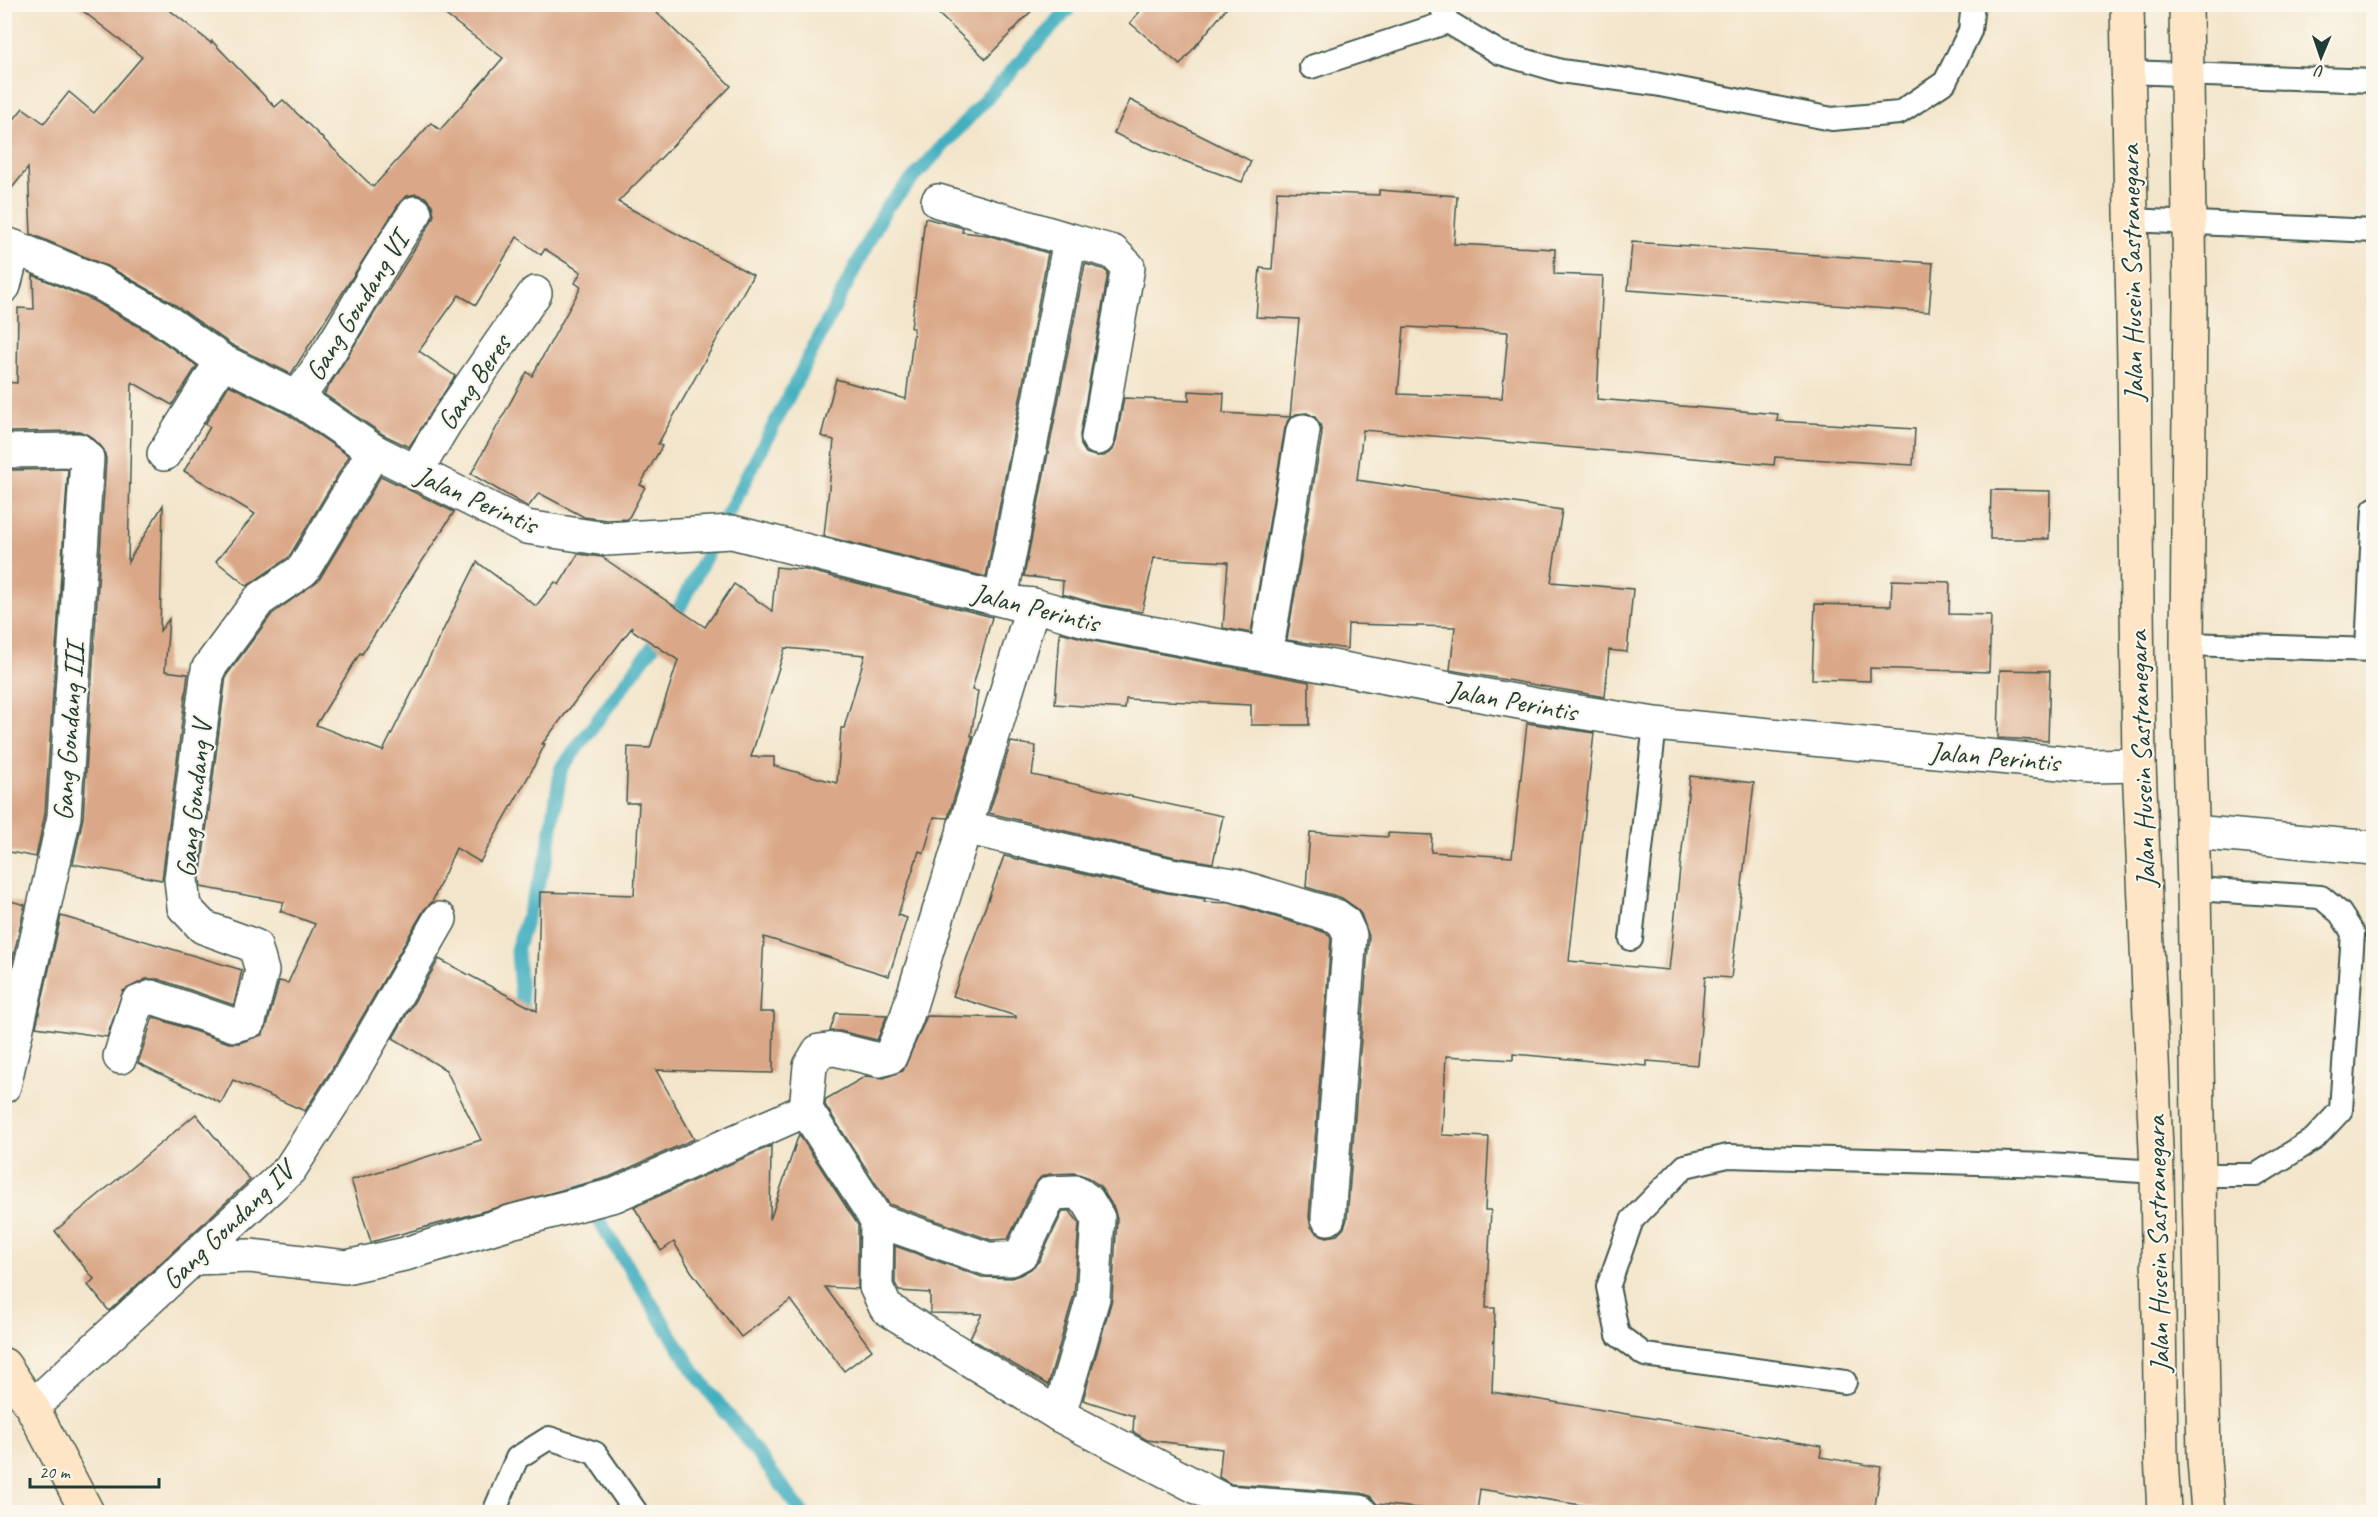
<svg xmlns="http://www.w3.org/2000/svg" width="2378" height="1517" viewBox="0 0 2378 1517" font-family="Caveat,sans-serif">
<style>
.lines{fill:none;stroke-linecap:round;stroke-linejoin:round}
.stream{stroke:#42afbf;stroke-width:14}
.building{fill:#daa888;fill-rule:evenodd}
.lane-casing{stroke:#3f564b;stroke-width:26}
.street-casing{stroke:#3f564b;stroke-width:36}
.secondary-casing{stroke:#3f564b;stroke-width:36}
.lane{stroke:#fff;stroke-width:22}
.street{stroke:#fff;stroke-width:33}
.secondary{stroke:#fde5c5;stroke-width:33}
.labels{text-anchor:middle;stroke-width:4.5;stroke-linejoin:round;paint-order:stroke}
.street-label{font-size:28px;fill:#1f3d34;stroke:#fbf7ec}
</style>
<rect width="100%" height="100%" fill="#fbf7ec"/>
<filter id="ink" filterUnits="userSpaceOnUse"><feTurbulence type="fractalNoise" baseFrequency=".0167" numOctaves="2"/><feDisplacementMap in="SourceGraphic" scale="12" xChannelSelector="R" yChannelSelector="G"/><feConvolveMatrix kernelMatrix="1 2 1 2 8 2 1 2 1" color-interpolation-filters="sRGB"/></filter>
<filter id="wash" filterUnits="userSpaceOnUse"><feTurbulence type="fractalNoise" baseFrequency=".008" numOctaves="4" result="noise"/><feDisplacementMap in="SourceGraphic" scale="24" xChannelSelector="R" yChannelSelector="G"/><feGaussianBlur stdDeviation="1.35" result="paint"/><feColorMatrix in="noise" values="0 0 0 0 0 0 0 0 0 0 0 0 0 0 0 0 0 1.4 0 .05"/><feComposite in="paint" operator="in"/></filter>
<g filter="url(#wash)">
<rect width="100%" height="100%" fill="#f3e5cb"/>
<g class="lines">
<!-- stream -->
<g class="stream">
<path d="M523,1019L517,948L547,857L561,769L674,618L886,208L1073,4"/>
<path d="M568,1171L693,1370L802,1512"/>
</g>
</g>
<g id="blocks">
<!-- building -->
<g class="building">
<path d="M74,4H162L211,43L212,41L275,107L283,100L373,187L431,123L440,130L503,58L431,4H648L731,86L618,202L753,275L658,444L662,446L640,485L645,487L628,519L607,520L584,517L539,493L528,507L471,474L527,372L532,376L581,287L575,283L581,272L545,249L541,255L517,237L476,305L459,295L419,351L455,376L409,447L384,435L324,394L430,224L434,215L432,205L425,197L416,194L407,196L400,202L291,374L232,345L171,302L109,267L31,234L28,168L4,198V132L23,108L44,123L69,92L94,113L142,57Z"/>
<path d="M928,4H1038L986,59Z"/>
<path d="M1146,4H1230L1180,65L1130,23Z"/>
<path d="M1130,100L1251,161L1242,182L1132,142L1114,133Z"/>
<path d="M1379,190L1457,196L1454,244L1555,249L1554,274L1603,276L1597,399L1778,414L1777,421L1915,429L1913,465L1775,457L1774,465L1363,430L1357,480L1562,510L1551,582L1633,589L1627,652L1609,650L1605,697L1450,670L1455,627L1348,624L1347,649L1287,640L1322,434L1320,424L1315,417L1307,413L1296,414L1288,420L1285,428L1251,633L1223,628L1228,562L1154,558L1142,612L1101,605L1062,594L1063,581L1024,576L1085,264L1103,269L1108,273L1080,435L1081,445L1086,453L1095,456H1104L1113,450L1116,441L1124,398L1189,401V391L1224,393L1223,413L1290,417L1299,319L1256,317L1260,268L1272,269L1277,191L1379,195ZM1404,327L1508,332L1502,398L1398,394Z"/>
<path d="M925,218L963,228L962,232L987,235L1048,253L986,577L824,536L834,440L821,436L836,379L906,399L914,328H911Z"/>
<path d="M1632,242L1933,263L1929,312L1628,290Z"/>
<path d="M33,275L92,300L150,333L197,366L172,405L132,382L128,562L163,505L160,631L169,619L165,671L188,674L162,880L73,864L83,818L106,459L104,450L99,444L90,436L79,431L4,432V382L17,383L18,308L34,309Z"/>
<path d="M229,385L287,414L349,456L289,557L247,586L216,561L255,514L184,471L210,427L205,424Z"/>
<path d="M68,469L45,814L36,857L4,851V698L8,647H4V515H8L10,470Z"/>
<path d="M381,476L454,512L362,654L360,653L316,725L383,751L477,562L536,606L555,582L559,585L578,554L602,557L705,627L734,584L772,611L776,567L806,570L992,617L972,690L978,691L971,736H973L948,818L934,817L924,853L919,851L898,915L907,918L889,976L764,937L760,1012H774L773,1073L656,1070L694,1139L609,1177L371,1242L351,1180L481,1140L446,1070L393,1038L439,959L537,1011L540,892L634,895L639,803H626L628,747L650,748L678,660L632,630L633,626L542,744H545L532,770L480,862L456,848L432,902L424,910L332,1069L305,1111L233,1080L221,1103L138,1063L153,1017L229,1043H239L262,1035L267,1026L279,981L288,983L315,924L280,911L284,902L201,887L200,879L226,676L272,614L319,580ZM785,648L865,655L844,728H841L837,783L774,766V757H751Z"/>
<path d="M1991,490L2050,491L2049,539H1990Z"/>
<path d="M1892,580L1950,582L1949,614L1991,615L1989,672L1870,668V681L1812,679L1815,604L1891,606Z"/>
<path d="M1060,632L1093,641L1309,682V725H1251V705L1126,699L1125,709L1055,704Z"/>
<path d="M2000,670L2050,671L2048,741L1998,738Z"/>
<path d="M1527,723L1594,733L1569,961L1669,970L1690,776L1754,783L1731,978L1705,976L1698,1065L1647,1061V1066L1513,1054V1060L1446,1056L1442,1135L1489,1137L1485,1210H1491L1486,1308H1495L1492,1392L1822,1446L1820,1457L1881,1467L1874,1512H1625L1480,1489L1477,1512H1458L1377,1504L1370,1496L1361,1493L1231,1484L1219,1477L1222,1449L1147,1440L1133,1432L1134,1416L1083,1400L1112,1299L1117,1219L1114,1208L1100,1186L1087,1177L1076,1173L1050,1174L1041,1177L1034,1185L1008,1239L991,1240L889,1204L825,1105L826,1099L866,1076L884,1078L903,1071L927,1016L1016,1018V1016L953,996L1004,856L1167,893L1205,899L1204,902L1230,903L1327,933L1331,938L1309,1217L1311,1227L1318,1234L1327,1237L1337,1235L1344,1228L1347,1219L1369,936L1361,914L1355,907L1342,898L1306,887L1310,832L1388,837V833L1432,835L1431,852L1512,857Z"/>
<path d="M1011,742L1036,746L1032,775L1223,816L1213,863L1175,857L989,813Z"/>
<path d="M4,899L25,905L4,998Z"/>
<path d="M61,916L242,970L234,1005L158,979H146L123,991L107,1037L36,1027Z"/>
<path d="M836,1013L887,1015L877,1040L840,1031H830Z"/>
<path d="M196,1114L250,1180L109,1311L88,1285L94,1279L55,1231Z"/>
<path d="M799,1134L858,1225V1289L825,1287L872,1350L844,1371L791,1300L741,1337L691,1271L674,1242L661,1251L634,1207L771,1146L770,1220Z"/>
<path d="M1063,1211H1070L1079,1223L1074,1295L1048,1385L970,1338L982,1314L930,1313V1293L899,1291L895,1283V1246L982,1277L1011,1278L1020,1275L1031,1269L1039,1261Z"/>
</g>
</g>
</g>
<g filter="url(#ink)">
<use href="#blocks" fill-opacity="0" stroke="#3f564b" stroke-width="1.5"/>
<g class="lines">
<!-- lane casing -->
<g class="lane-casing">
<g id="lane">
<path d="M1440,4L1448,22L1500,53L1561,71L1655,84L1832,119L1899,113L1945,82L1970,31L1973,4"/>
<path d="M1311,67L1448,22"/>
<path d="M2127,72L2374,81"/>
<path d="M2130,220L2374,231"/>
<path d="M2187,644L2374,650"/>
<path d="M2367,649L2374,509"/>
<path d="M2194,889L2321,897L2340,913L2353,933L2341,1110L2314,1139L2256,1175H2200"/>
<path d="M1631,939L1655,724"/>
<path d="M1845,1382L1645,1355L1618,1335L1608,1287L1632,1220L1685,1166L1728,1156L2048,1165L2157,1172"/>
<path d="M494,1512L517,1458L549,1438L595,1453L636,1512"/>
</g>
</g>
<!-- street casing -->
<g class="street-casing">
<g id="street">
<path d="M938,201L1070,240L1001,598"/>
<path d="M1070,240L1113,252L1128,267L1098,438"/>
<path d="M4,243L100,283L160,317L222,361L297,398L374,451L526,527L606,539L732,532L1014,603L1033,605L1097,623L1535,705L1655,724L2092,766L2139,765"/>
<path d="M4,286L14,247"/>
<path d="M297,398C342,340 372,273 415,213"/>
<path d="M4,451L78,450L87,458L64,817L4,1086"/>
<path d="M164,454L222,361"/>
<path d="M415,473L445,423L535,293"/>
<path d="M1033,605L907,1016L890,1057L879,1060L835,1049L819,1051L810,1066L806,1110L877,1220L876,1287L886,1308L1059,1415L1226,1502L1360,1512"/>
<path d="M1266,654L1303,431"/>
<path d="M964,827L1171,875L1234,885L1336,916L1344,922L1350,935L1328,1218"/>
<path d="M2193,832L2374,848"/>
<path d="M120,1057L137,1003L152,997L234,1025L249,1021L262,971L255,946L203,927L184,907L181,879L208,669L259,600L303,570L374,451"/>
<path d="M877,1220L988,1259H1011L1022,1253L1051,1193L1076,1192L1088,1201L1098,1218L1093,1298L1059,1415"/>
<path d="M194,1258L250,1256L346,1267L405,1254L514,1221L615,1195L806,1110"/>
<path d="M32,1407L290,1169L348,1079L440,919"/>
</g>
</g>
<!-- secondary casing -->
<g class="secondary-casing">
<g id="secondary">
<path d="M2127,4L2134,364L2139,765L2157,1172L2161,1455L2164,1512"/>
<path d="M2186,4L2190,300L2187,644L2194,889L2204,1460L2208,1512"/>
<path d="M4,1365L32,1407L87,1512"/>
</g>
</g>
<!-- lane -->
<use href="#lane" class="lane"/>
<!-- street -->
<use href="#street" class="street"/>
<!-- secondary -->
<use href="#secondary" class="secondary"/>
</g>
</g>
<g class="labels">
<!-- street labels -->
<g class="street-label">
<text transform="translate(2131 273) rotate(-91)" y="10">Jalan Husein Sastranegara</text>
<text transform="translate(356 306) rotate(-58)" y="10">Gang Gondang VI</text>
<text transform="translate(473 382) rotate(-56)" y="10">Gang Beres</text>
<text transform="translate(477 499) rotate(24)" y="10">Jalan Perintis</text>
<text transform="translate(1036 607) rotate(14)" y="10">Jalan Perintis</text>
<text transform="translate(1513 700) rotate(10)" y="10">Jalan Perintis</text>
<text transform="translate(68 732) rotate(-86)" y="10">Gang Gondang III</text>
<text transform="translate(1995 756) rotate(5)" y="10">Jalan Perintis</text>
<text transform="translate(2141 759) rotate(-92)" y="10">Jalan Husein Sastranegara</text>
<text transform="translate(193 799) rotate(-84)" y="10">Gang Gondang V</text>
<text transform="translate(227 1225) rotate(-44)" y="10">Gang Gondang IV</text>
<text transform="translate(2157 1244) rotate(-91)" y="10">Jalan Husein Sastranegara</text>
</g>
</g>
<!-- margin -->
<rect width="2378" height="1517" fill="none" stroke="#fbf7ec" stroke-width="24"/>
<!-- north arrow -->
<g transform="translate(2321 57) rotate(182)" stroke="#fbf7ec" stroke-width="4.5" paint-order="stroke">
<path d="M0-4.5L10 22L0 15L-10 22Z" fill="#1f3d34"/>
<text y="-9" font-size="16" font-weight="bold" text-anchor="middle" fill="#1f3d34">U</text>
</g>
<!-- scale -->
<path d="M30 1478v9h129v-9" fill="none" stroke="#1f3d34" stroke-width="3"/>
<text x="39" y="1478" font-size="18" fill="#1f3d34" stroke="#fbf7ec" stroke-width="4.5" paint-order="stroke">20 m</text>
</svg>
